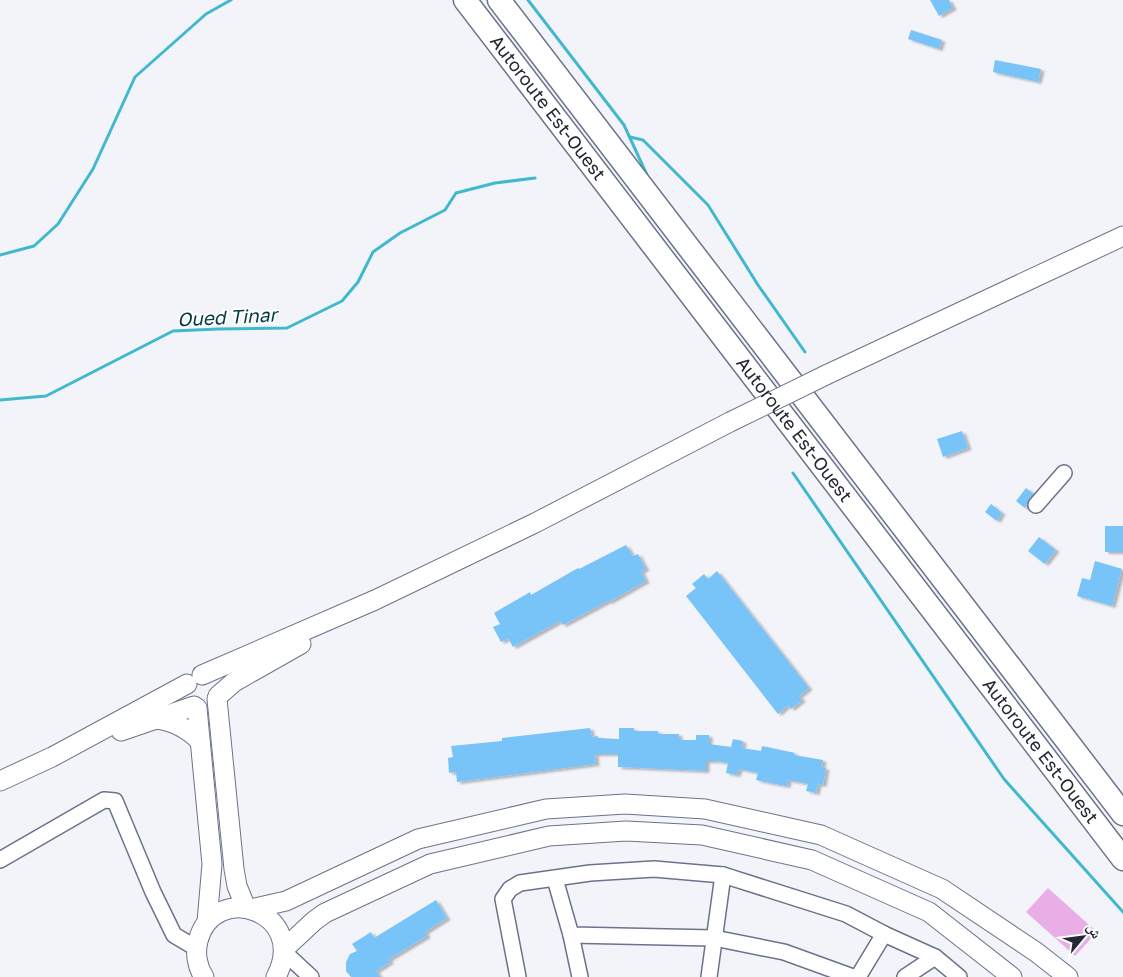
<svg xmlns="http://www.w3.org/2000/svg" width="1123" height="977" viewBox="0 0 1123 977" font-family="'Golos Text','Noto Naskh Arabic',sans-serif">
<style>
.green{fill:#e9aee6}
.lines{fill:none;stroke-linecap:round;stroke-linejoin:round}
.stream{stroke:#42b8cd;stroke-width:3}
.building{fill:#78c3f8;filter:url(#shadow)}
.minor-casing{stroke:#6b738b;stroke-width:18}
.major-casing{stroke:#6b738b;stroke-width:21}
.highway-casing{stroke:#6b738b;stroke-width:25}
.minor{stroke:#fff;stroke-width:15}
.major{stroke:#fff;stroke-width:19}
.highway{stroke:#fff;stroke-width:22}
.major-bridge-casing{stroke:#6b738b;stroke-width:21;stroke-linecap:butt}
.major-bridge{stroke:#fff;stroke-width:19}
.labels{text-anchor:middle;stroke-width:4;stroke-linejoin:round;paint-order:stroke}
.street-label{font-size:18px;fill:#242832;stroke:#fff}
.water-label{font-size:19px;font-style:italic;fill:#013a43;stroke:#fff}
</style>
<defs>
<filter id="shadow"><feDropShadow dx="3.5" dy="2" stdDeviation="1" flood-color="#0004"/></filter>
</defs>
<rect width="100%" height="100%" fill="#f2f4fa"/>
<!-- green -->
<path class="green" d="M1048,888L1097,932L1075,956L1026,912Z"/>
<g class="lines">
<!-- stream -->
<g class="stream">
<path d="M528,0L624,125L647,175"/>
<path d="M630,137L643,140L708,205L758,285L805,352"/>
<path d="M0,255L34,246L58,224L93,169L135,77L206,14L231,0"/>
<path d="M0,400L46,396L173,331L218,329L287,328L342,301L358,282L373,252L400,233L445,210L456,193L495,183L535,178"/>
<path d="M793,473L1004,779L1123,912"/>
</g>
</g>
<!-- building -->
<g class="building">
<path d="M930,0H949L953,8L939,16Z"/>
<path d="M911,30L942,40L939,49L908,39Z"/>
<path d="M995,60L1041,69L1038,82L993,72Z"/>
<path d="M962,431L968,448L943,457L937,439Z"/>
<path d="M1026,488L1034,494L1029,499L1025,508L1016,501Z"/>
<path d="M991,504L1002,513L997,521L985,512Z"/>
<rect x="1105" y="526" width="18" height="26"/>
<path d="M1039,537L1056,550L1045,564L1028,551Z"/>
<path d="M626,545L633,556L638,554L646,569L641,571L646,581L609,602L608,601L563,625L560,621L513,647L508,638L501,642L493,627L500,624L494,613L530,592L531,595L578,568L579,569Z"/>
<path d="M1095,561L1122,569L1112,606L1077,596L1082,578L1090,580Z"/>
<path d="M717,571L809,688L799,696L802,700L791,709L788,705L778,714L686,596L696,588L692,584L704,574L708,579Z"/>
<path d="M590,728L592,737L598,736V738L619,739V728H634V731H658V734H679V740H696V735H709V744L731,747L733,739L743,741L742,748L761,751L762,746L795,753L794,755L823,760L822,767L826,768L823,785L818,784L816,793L806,791L808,784L788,780L787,786L775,784L756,780L758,773L739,769L737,775L726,773L728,763L716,761H706V771L618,767V754H595L596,764L457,782L456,772L449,773L448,758L453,757L451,746L502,741V738Z"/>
<path d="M436,900L447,918L425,932L427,936L389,959L390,962L376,971L380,977H351L346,971V962L350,954L357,951L352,944L371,932L374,938Z"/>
</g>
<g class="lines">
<!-- minor casing -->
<g class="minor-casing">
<g id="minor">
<path d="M1036,505L1064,473"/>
<path d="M0,860L104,800L115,801L153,892L174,935L196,948"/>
<path d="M555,879L571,935L714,938L784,952L853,977"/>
<path d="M571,935L580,977"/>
<path d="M284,952L311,977"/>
<path d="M518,977L503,899L510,889L520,883L590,873L654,869L723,875L846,914L884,934L935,957L959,977"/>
<path d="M709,977L723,875"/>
<path d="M858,977L884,934"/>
<path d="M905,977L935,957"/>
</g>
</g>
<!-- major casing -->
<g class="major-casing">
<g id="major">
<path d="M828,374L1123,236"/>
<path d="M202,675L375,600L535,523L730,422"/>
<path d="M218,696L234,682L301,644"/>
<path d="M217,699L234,869L237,886L246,908"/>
<path d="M197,708L212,864L207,922"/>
<path d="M156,719C174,721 187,728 200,741"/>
<path d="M121,731L194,706"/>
<path d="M0,781L52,757L187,684"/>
<path d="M251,909L286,901L418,839L546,809L625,804L705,809L821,835L942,889L1036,952L1068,977"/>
<path d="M284,949L314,921L325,913L430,864L549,836L626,831L702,835L812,860L929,912L1012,977"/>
<path d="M204,977C197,967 195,953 198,941C214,879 310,912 276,977"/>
</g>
</g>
<!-- highway casing -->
<g class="highway-casing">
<g id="highway">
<path id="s1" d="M465,0L1123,859"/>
<path d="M499,0L1123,814"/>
</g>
</g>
<!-- minor -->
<use href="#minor" class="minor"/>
<!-- major -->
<use href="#major" class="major"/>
<!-- highway -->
<use href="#highway" class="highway"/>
<!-- major-bridge casing -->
<g class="major-bridge-casing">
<path id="major-bridge" d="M730,422L828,374"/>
</g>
<!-- major-bridge -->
<use href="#major-bridge" class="major-bridge"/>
</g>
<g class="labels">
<!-- street labels -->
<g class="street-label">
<text dy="6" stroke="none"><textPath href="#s1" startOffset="136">Autoroute Est-Ouest</textPath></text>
<text dy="6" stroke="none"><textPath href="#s1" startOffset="541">Autoroute Est-Ouest</textPath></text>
<text dy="6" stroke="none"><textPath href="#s1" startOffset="946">Autoroute Est-Ouest</textPath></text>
</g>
<!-- water labels -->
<g class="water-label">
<text transform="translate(227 317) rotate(-3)" y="7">Oued Tinar</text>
</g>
</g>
<!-- north arrow -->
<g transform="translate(1083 937) rotate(61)" stroke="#ffffff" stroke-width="4" paint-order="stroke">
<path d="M0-4L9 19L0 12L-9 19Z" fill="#242832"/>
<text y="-8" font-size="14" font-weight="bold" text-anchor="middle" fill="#242832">ش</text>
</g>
</svg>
